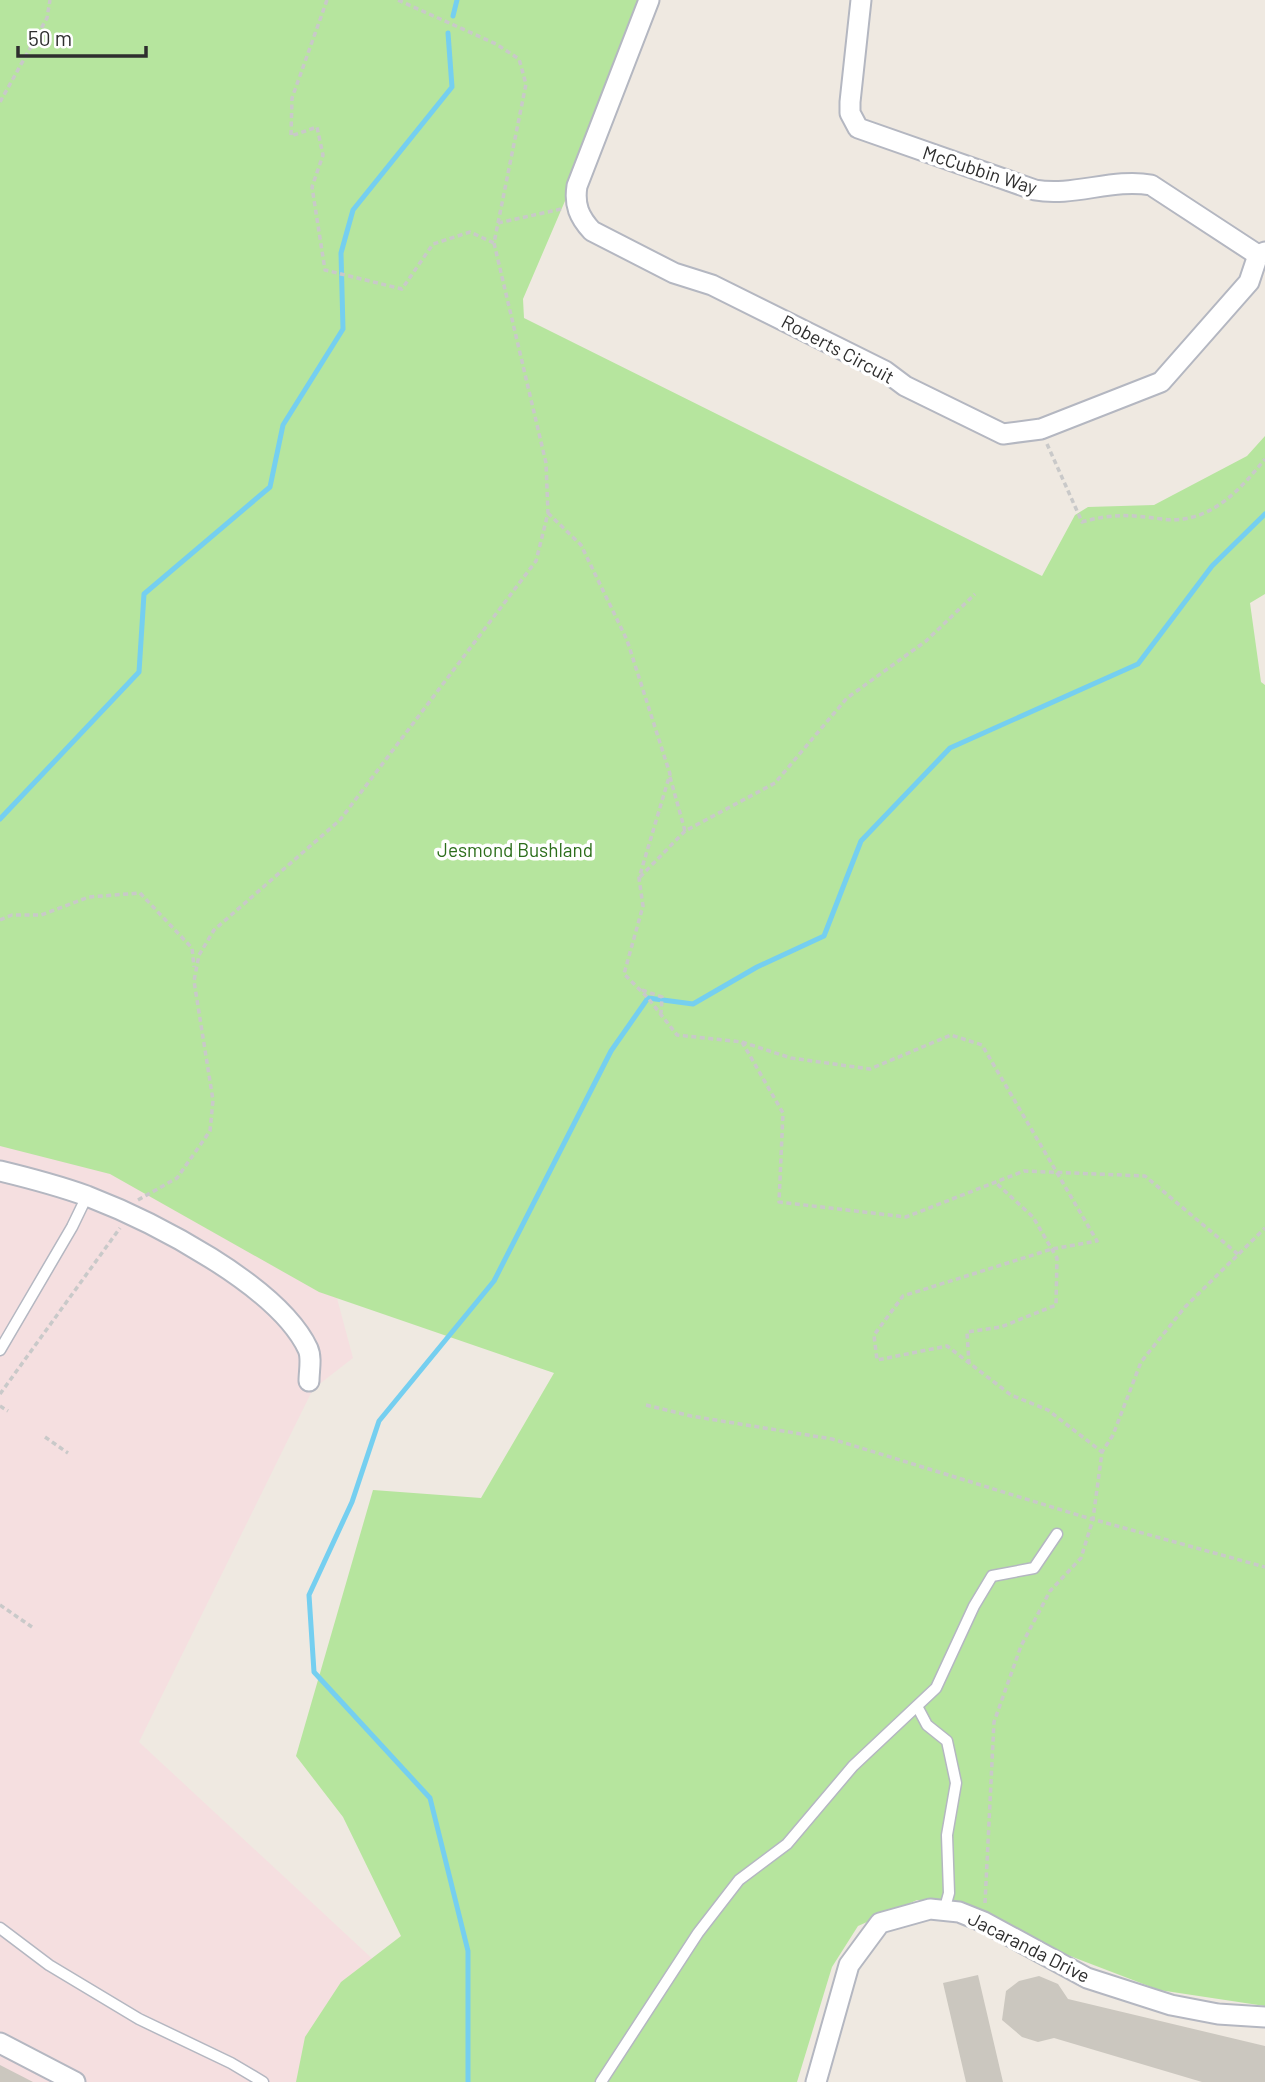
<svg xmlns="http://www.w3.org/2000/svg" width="1265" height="2082" viewBox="0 0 1265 2082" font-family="Barlow,sans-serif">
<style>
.medical{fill:#f5dfe0}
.green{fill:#b6e59e}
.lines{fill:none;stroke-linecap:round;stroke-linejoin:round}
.stream{stroke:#75cff0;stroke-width:5}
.building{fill:#cbc7bf}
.lane-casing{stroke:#b4b7c1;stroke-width:13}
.street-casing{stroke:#b4b7c1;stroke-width:23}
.path{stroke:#c9c9c9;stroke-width:3.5;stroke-dasharray:5 3.5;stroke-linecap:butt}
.lane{stroke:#fff;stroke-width:10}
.street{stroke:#fff;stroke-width:19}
.labels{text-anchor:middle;stroke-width:7;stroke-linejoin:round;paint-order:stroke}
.street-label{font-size:19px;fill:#2e2e2e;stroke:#fff}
.park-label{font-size:19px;fill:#2c6e1b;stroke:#fff}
</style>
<rect width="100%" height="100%" fill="#efe9e1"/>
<!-- medical -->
<path class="medical" d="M240,936L353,1358L313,1389L139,1742L505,2082H0V1069Z"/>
<!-- green -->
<path class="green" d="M0,0H640L568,194L523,299L524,318L1042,576L1075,515L1088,507L1154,505L1247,456L1265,436V594L1250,603L1261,682L1265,685V2006L1159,1990L1057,1951L961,1903L917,1900L858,1926L832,1967L797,2082H296L305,2037L341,1982L401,1936L343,1817L296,1756L373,1490L481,1498L554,1373L319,1292L110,1174L0,1146Z"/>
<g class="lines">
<!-- stream -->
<g class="stream">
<path d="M453,16L457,0"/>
<path d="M0,819L139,672L144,594L270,487L283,425L343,329L341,253L353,210L452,87L448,33"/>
<path d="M468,2082V1951L430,1798L314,1672L309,1595L352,1502L379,1421L494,1281L611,1051L648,998L693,1004L757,967L824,936L861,841L950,748L1138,664L1212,566L1265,514"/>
</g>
</g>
<!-- building -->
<g class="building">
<path d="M978,1975L985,2005L1003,2082H966L943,1983Z"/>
<path d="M1039,1976L1058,1984L1068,1999L1265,2046V2082H1202L1054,2038L1038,2042L1022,2037L1002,2020L1006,1991L1019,1981Z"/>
<path d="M0,2065L33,2082H0Z"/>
</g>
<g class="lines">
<!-- lane casing -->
<g class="lane-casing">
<g id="lane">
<path d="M0,1350L72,1227L87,1196"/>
<path d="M918,1708L927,1725L947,1741L956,1783L947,1835L949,1893L944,1911"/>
<path d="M0,1928L49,1965L139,2019L231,2063L263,2082"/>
<path d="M601,2082L698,1933L739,1880L787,1844L853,1766L936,1688L974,1606L992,1576L1034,1568L1057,1534"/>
</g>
</g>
<!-- street casing -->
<g class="street-casing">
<g id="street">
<path d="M649,0L577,186C574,205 579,217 592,231L674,273L712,285L885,371L905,386L1003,434L1041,429L1161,382L1249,282L1258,255L1265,252"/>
<path d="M861,0L850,102V113L858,128L1035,190C1073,197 1113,178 1151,185L1258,255"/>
<path d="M0,1171C29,1178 59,1186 87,1196C152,1221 278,1285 308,1349C312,1358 309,1371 309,1381"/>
<path d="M0,2043L75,2082"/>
<path d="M816,2082L849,1965L880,1923L930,1909L959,1912L984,1922L1087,1978L1171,2005L1218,2014L1265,2017"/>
</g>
</g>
<!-- path -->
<g class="path">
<path d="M327,0L292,98L291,136L317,127L323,155L312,187L325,270L402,289L433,244L470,232L494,243"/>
<path d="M0,102L47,18L50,0"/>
<path d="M498,223L561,209"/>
<path d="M1047,444L1082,522C1114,513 1131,515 1162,519C1209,525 1239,491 1265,459"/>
<path d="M548,513L581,545L627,640L670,774L639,878L643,906L624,974L648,998L677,1035L742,1042L783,1113L779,1202L906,1217L1024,1171L1145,1176L1239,1255"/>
<path d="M670,777L685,831L775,783L847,698L926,641L975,594"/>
<path d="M640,877L685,831"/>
<path d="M0,920L12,915H41L89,897L140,893L192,948L194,967"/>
<path d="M642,990L662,997L661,1013"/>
<path d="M742,1042L791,1058L870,1069L951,1035L982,1045L1097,1241L1052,1249L903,1296L874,1335L877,1360L947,1346L1011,1395L1048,1410L1102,1452"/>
<path d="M138,1200L177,1178L210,1131L213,1100L194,981L199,955L214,930L340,820L536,561L548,513L546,463L494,243L526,84L519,59L496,44L398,0"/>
<path d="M969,1364L967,1332L1001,1327L1056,1305L1057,1258L1033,1217L995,1182"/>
<path d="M0,1394L120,1228"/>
<path d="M646,1405L691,1416L832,1439L1081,1516L1265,1567"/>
<path d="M0,1406L8,1411"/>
<path d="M45,1437L68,1453"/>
<path d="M0,1605L32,1627"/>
<path d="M985,1903L994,1722L1021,1646L1050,1591L1081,1558L1093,1519L1102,1452L1113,1435L1141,1362L1185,1307L1265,1228"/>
</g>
<!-- lane -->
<use href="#lane" class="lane"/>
<!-- street -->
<use href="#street" class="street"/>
</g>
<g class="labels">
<!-- street labels -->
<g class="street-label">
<text transform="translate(980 170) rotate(18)" y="7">McCubbin Way</text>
<text transform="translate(838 349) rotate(28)" y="7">Roberts Circuit</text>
<text transform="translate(1029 1947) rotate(27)" y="7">Jacaranda Drive</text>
</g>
<!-- park labels -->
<g class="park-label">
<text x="515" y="857">Jesmond Bushland</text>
</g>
</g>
<!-- scale -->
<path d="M18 46v10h128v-10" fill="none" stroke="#2e2e2e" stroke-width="3.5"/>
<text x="28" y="46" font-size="21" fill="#2e2e2e" stroke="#ffffff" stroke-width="5" paint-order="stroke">50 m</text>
</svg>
